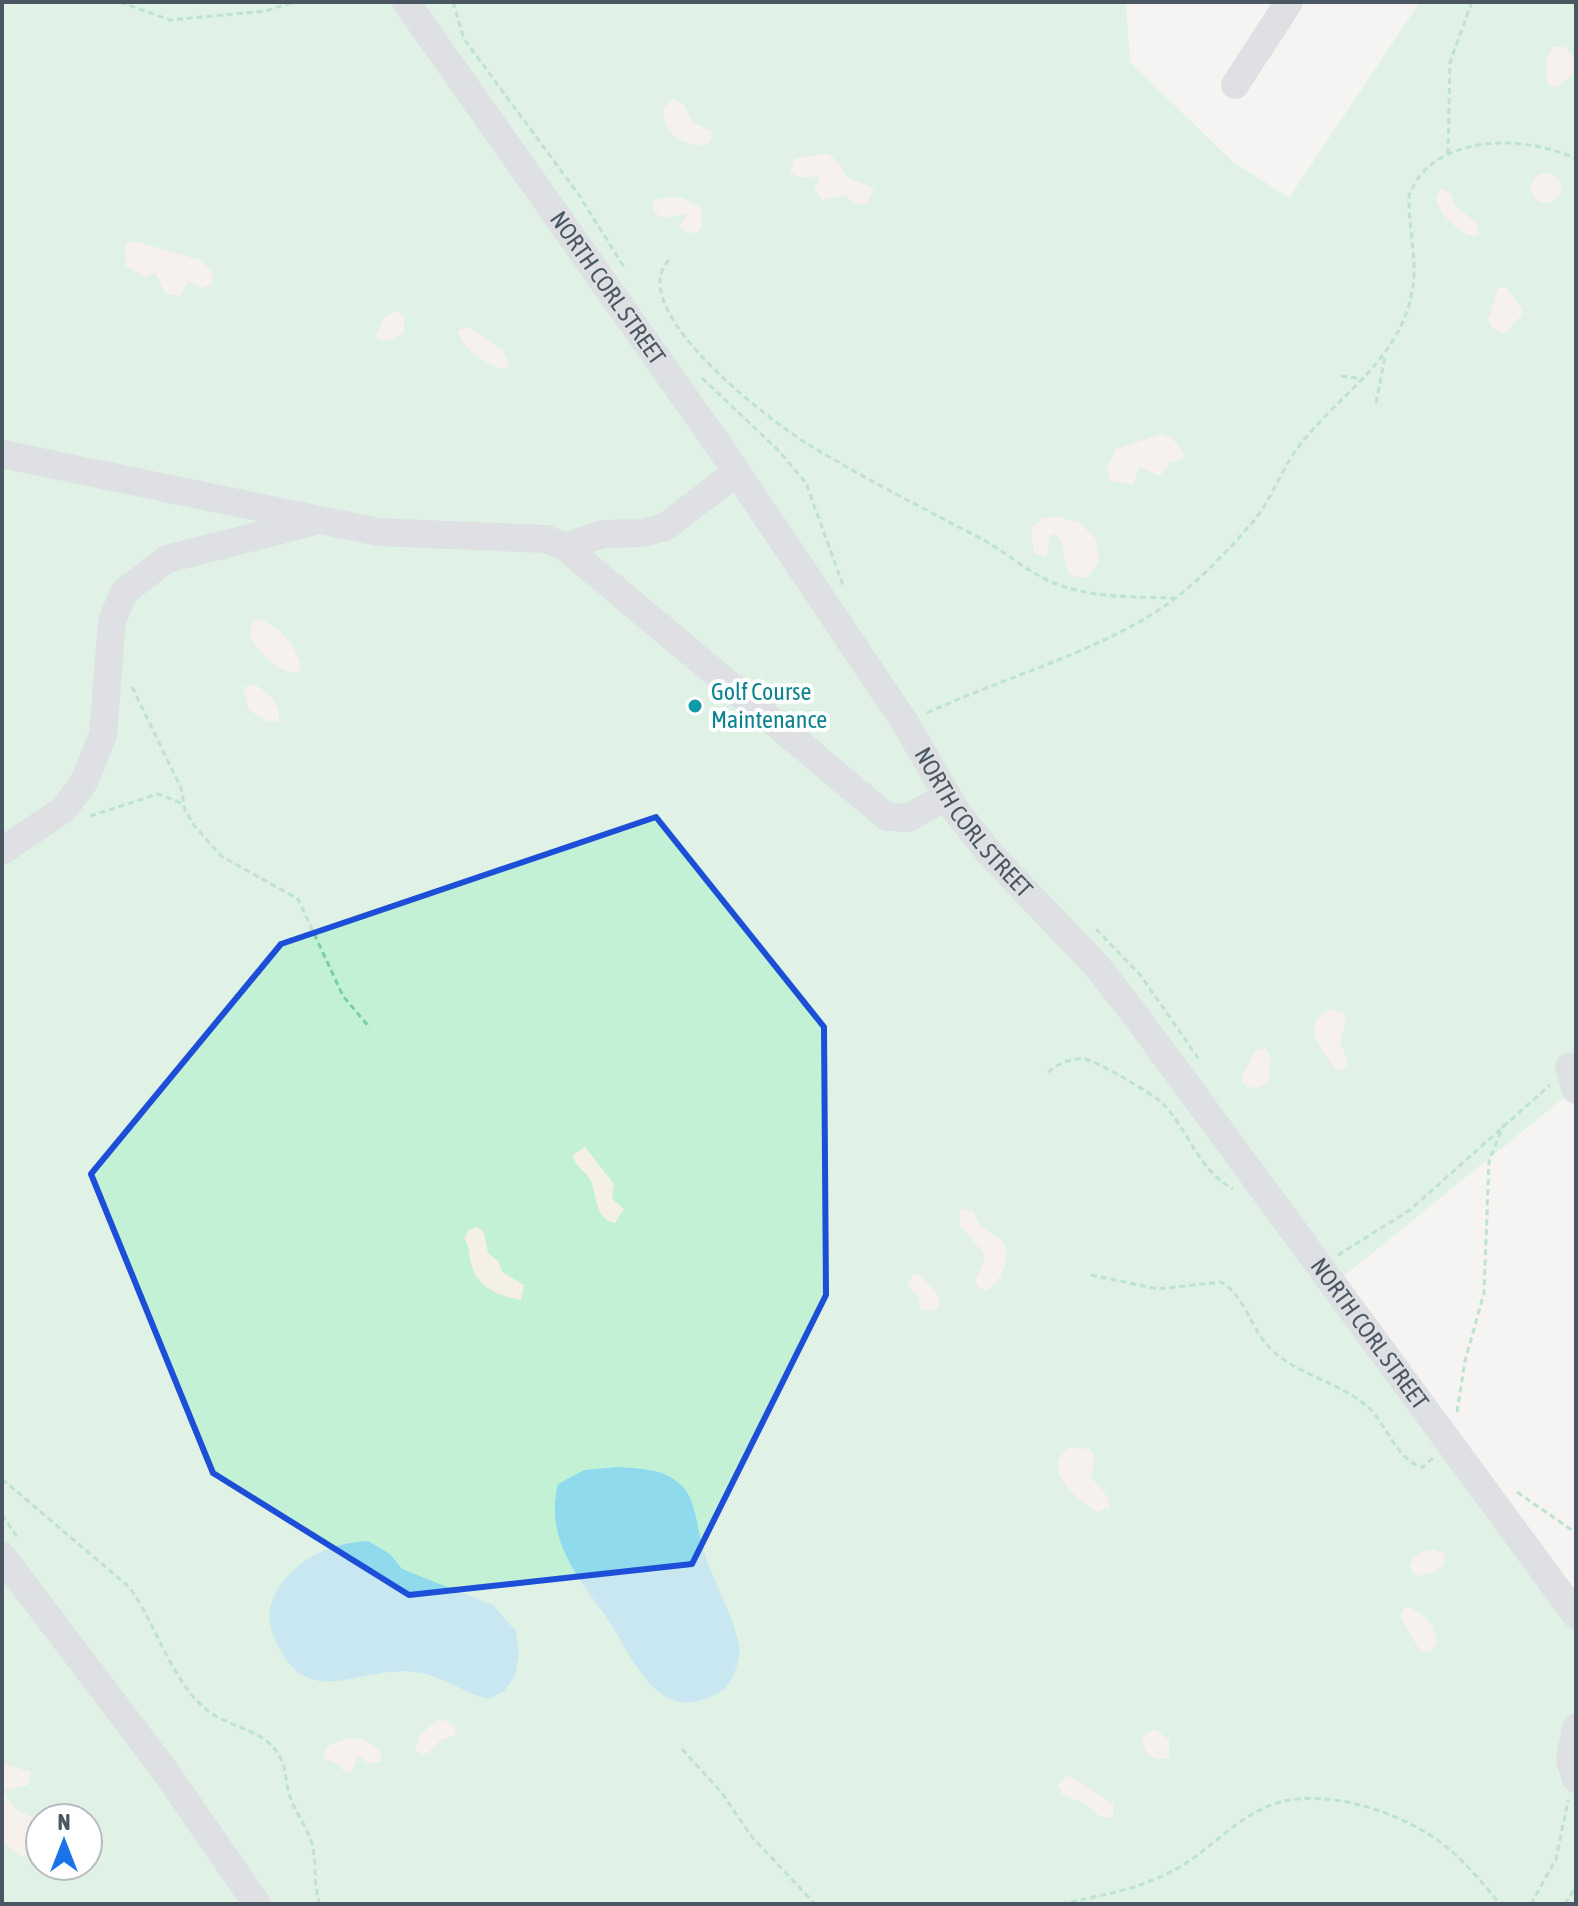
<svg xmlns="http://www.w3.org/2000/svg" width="1578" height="1906" viewBox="0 0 1578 1906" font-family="'Asap Condensed',sans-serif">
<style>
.green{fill:#c3f1d5;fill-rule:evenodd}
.sand{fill:#f5f0e5}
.water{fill:#90daee}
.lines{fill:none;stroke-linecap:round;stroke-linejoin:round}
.path{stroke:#7ad0a6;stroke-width:3;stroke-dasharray:6 4;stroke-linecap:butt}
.minor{stroke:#c1cad2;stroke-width:28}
.marked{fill:none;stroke:#1d4ed8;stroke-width:6;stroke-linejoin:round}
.culture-dot{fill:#0f9aa8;stroke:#fff;stroke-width:3}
.labels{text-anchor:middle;stroke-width:8;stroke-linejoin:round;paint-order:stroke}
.street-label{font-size:24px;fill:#4a5661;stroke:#fff}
.culture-label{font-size:24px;fill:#0d838f;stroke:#fff;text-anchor:start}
</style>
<rect width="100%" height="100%" fill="#f5f3f3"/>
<!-- green -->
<path class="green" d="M2,2H1126L1130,62L1233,162L1289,198L1420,2H1576V1088L1334,1284L1576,1615V1904H2ZM40,1818H88V1866H40Z"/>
<!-- sand -->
<g class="sand">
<path d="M1553,47H1565L1576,59L1574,73L1557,88L1548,85C1544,74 1545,57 1553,47Z"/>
<path d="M673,99L683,104L693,122L712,131L711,141L705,145C682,145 663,135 663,109Z"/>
<path d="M828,153L840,164L846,177L874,188L867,203L855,204L845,195L823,200L814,190L819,180L817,176L799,178L790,172L794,159Z"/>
<circle cx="1546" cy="188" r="15"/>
<path d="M1442,188L1451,194L1455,206L1477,223L1479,234L1473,236C1458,233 1438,213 1436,197Z"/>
<path d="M667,197L682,198L701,207L702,228L696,233L687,232L679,225L687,216L684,214L664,218L653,212V201Z"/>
<path d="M133,241L200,260L213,273L211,285L201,288L189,281L180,296L166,294L155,273L145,277L126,266L125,244Z"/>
<path d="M1498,288H1506L1523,309L1521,316L1504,335L1492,328L1488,319Z"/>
<path d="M395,311L404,316V332L391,341L379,340L376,336L383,318Z"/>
<path d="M468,327L502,350L509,365L506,369C490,368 460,347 458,331Z"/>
<path d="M1161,434L1172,438L1184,453L1183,460L1170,462L1160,476L1139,467L1133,484L1110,481L1107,466L1116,449Z"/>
<path d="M1058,517L1080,523L1096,539L1099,562L1087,577C1056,581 1071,550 1056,534L1051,535L1046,556L1034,553L1031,528L1043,518Z"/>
<path d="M257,619C278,623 301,650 301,671C277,676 264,655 250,638L252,623Z"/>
<path d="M253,684C268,691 281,704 279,722L266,721L249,710L243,688Z"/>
<path d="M1330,1009L1344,1013L1346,1019L1340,1043L1349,1064L1341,1071L1335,1069C1321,1048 1298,1027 1330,1009Z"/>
<path d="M1265,1048L1271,1058L1268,1082C1258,1089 1252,1090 1242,1083V1075L1256,1050Z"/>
<path d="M585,1147L614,1184L612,1199L624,1209L615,1223C595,1219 597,1196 591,1181C586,1170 574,1167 573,1155Z"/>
<path d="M961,1209L973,1211C976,1217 978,1224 983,1228C990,1234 999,1235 1004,1244C1012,1260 1000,1283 986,1291L978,1287L975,1280L984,1262L983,1253L959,1224Z"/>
<path d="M477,1227L484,1232L488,1253L499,1262L502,1272L524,1285L521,1300C496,1296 473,1285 470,1257C468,1248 469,1246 464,1238L469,1230Z"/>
<path d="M914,1274H919L936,1292L940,1304L937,1310H920L919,1297L907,1285Z"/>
<path d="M1069,1447L1089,1449L1095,1456L1091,1477L1108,1497L1110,1508L1097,1512C1076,1499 1040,1470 1069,1447Z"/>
<path d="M1433,1549L1445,1553L1444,1565L1433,1573L1416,1576L1410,1567C1413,1554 1421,1552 1433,1549Z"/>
<path d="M1405,1607C1422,1609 1436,1627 1437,1643L1434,1649L1424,1653L1419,1649L1400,1616Z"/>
<path d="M438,1720L448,1721L456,1729L455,1735L441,1740L429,1752L422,1755L415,1749L420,1734Z"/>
<path d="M1155,1729L1169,1740V1758C1153,1763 1144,1753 1141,1738Z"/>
<path d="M346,1739H363L380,1749L381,1761L370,1764L358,1756L352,1772L346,1773L336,1763L324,1759L325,1747Z"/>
<path d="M2,1763L31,1772L28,1785L5,1790C10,1813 24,1810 40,1822L39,1855L20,1856L2,1842Z"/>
<path d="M1069,1775L1113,1804V1818L1100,1817L1086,1804L1063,1795L1057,1784Z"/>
</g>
<!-- water -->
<g class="water">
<path d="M618,1467C642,1469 663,1468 681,1485C696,1498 697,1529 703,1548C711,1578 734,1616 739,1645C741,1659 734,1680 723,1690C718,1694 708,1698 701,1700C652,1716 628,1647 605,1615C575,1574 545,1537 558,1484L584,1470Z"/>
<path d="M368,1541L390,1554L402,1569L493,1605L516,1631L519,1654L515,1676L504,1691L489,1699C463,1693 442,1675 415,1672C356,1665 307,1715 274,1637C266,1619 269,1601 280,1586C301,1556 332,1543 368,1541Z"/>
</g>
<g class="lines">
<!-- path -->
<g class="path">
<path d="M120,2L170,20L266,11L293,2"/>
<path d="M453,2L464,39L579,195L624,267"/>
<path d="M1448,154L1450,62L1472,2"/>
<path d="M669,260C622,309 772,423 811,446C865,479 921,507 976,536C1003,549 1026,572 1054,583C1090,598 1136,597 1174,598"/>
<path d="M1341,376L1364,379"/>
<path d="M702,378L778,450L806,483L844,588"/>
<path d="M1376,403L1385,356"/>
<path d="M132,687L181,788L185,810L193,824L221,856L298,899L343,996L370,1028"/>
<path d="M927,713C1002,678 1083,657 1154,613C1191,590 1223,556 1252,523C1273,498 1282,466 1303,441C1344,390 1403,357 1413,286C1417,257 1408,226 1409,196C1431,133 1526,134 1576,159"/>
<path d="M90,816L158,794L184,804"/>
<path d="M1096,929L1141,976L1198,1058"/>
<path d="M1048,1072C1059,1063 1074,1056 1088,1060C1101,1064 1154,1094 1163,1104C1189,1130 1197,1169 1233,1189"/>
<path d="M1338,1255L1410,1210L1550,1085"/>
<path d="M1091,1275L1158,1289L1221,1282C1245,1296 1250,1327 1269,1347C1297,1376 1340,1381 1370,1409C1387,1426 1398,1462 1423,1467L1433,1458"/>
<path d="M1457,1412L1465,1361L1484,1293L1489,1161L1504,1124"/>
<path d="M2,1479L129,1587C157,1624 173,1689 214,1715C237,1729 266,1731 280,1757C287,1770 285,1785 291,1799C297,1816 310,1831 313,1849C317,1867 313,1887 320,1904"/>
<path d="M1517,1492L1576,1533"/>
<path d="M2,1515L18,1538"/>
<path d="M682,1749L721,1792L752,1837L815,1904"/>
<path d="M1061,1904C1103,1895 1146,1888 1183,1865C1213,1846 1239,1816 1274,1804C1327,1786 1409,1814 1450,1850C1468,1865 1485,1886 1500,1904"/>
<path d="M1531,1904L1556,1859L1568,1800"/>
<path d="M1565,1904L1576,1886"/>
</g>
<!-- minor -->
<g class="minor">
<path id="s1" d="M406,2L719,446L906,724L956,811L991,855L1097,966L1133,1012L1576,1615"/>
<path d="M1235,85L1289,2"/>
<path d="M2,454L378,532L546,539L565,547L887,817L908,818L947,796"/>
<path d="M565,547L603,534L642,533L665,527L737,472"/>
<path d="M2,851L64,809L84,782L103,735L112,621L124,592L167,559L308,523"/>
<path d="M1569,1067L1576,1090"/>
<path d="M2,1556L165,1771L257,1904"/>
<path d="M1576,1728L1570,1760L1576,1779"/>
</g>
</g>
<!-- marked area -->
<path d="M0 0H1578V1906H0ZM656,817L824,1027L826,1295L692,1564L409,1595L213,1473L91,1174L281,944Z" fill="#f5f3f3" fill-opacity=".55" fill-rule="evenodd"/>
<path class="marked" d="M656,817L824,1027L826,1295L692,1564L409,1595L213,1473L91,1174L281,944Z"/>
<!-- markers -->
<circle class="culture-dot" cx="695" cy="706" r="8"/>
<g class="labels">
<!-- street labels -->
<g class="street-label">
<text dy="8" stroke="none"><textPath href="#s1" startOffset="350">NORTH CORL STREET</textPath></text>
<text dy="8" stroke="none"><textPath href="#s1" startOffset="998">NORTH CORL STREET</textPath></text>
<text dy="8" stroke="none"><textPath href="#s1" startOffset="1646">NORTH CORL STREET</textPath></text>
</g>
<!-- culture labels -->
<g class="culture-label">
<text x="711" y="700">Golf Course<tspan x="711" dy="28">Maintenance</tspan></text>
</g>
</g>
<!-- border -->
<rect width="1578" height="1906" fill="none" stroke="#4a5661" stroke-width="8"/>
<!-- north arrow -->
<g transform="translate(64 1842)"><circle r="38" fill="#ffffff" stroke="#b7bbc0" stroke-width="2"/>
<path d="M0-6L14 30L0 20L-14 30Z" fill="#1a73e8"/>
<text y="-12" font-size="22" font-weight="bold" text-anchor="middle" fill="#4a5661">N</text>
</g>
</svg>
